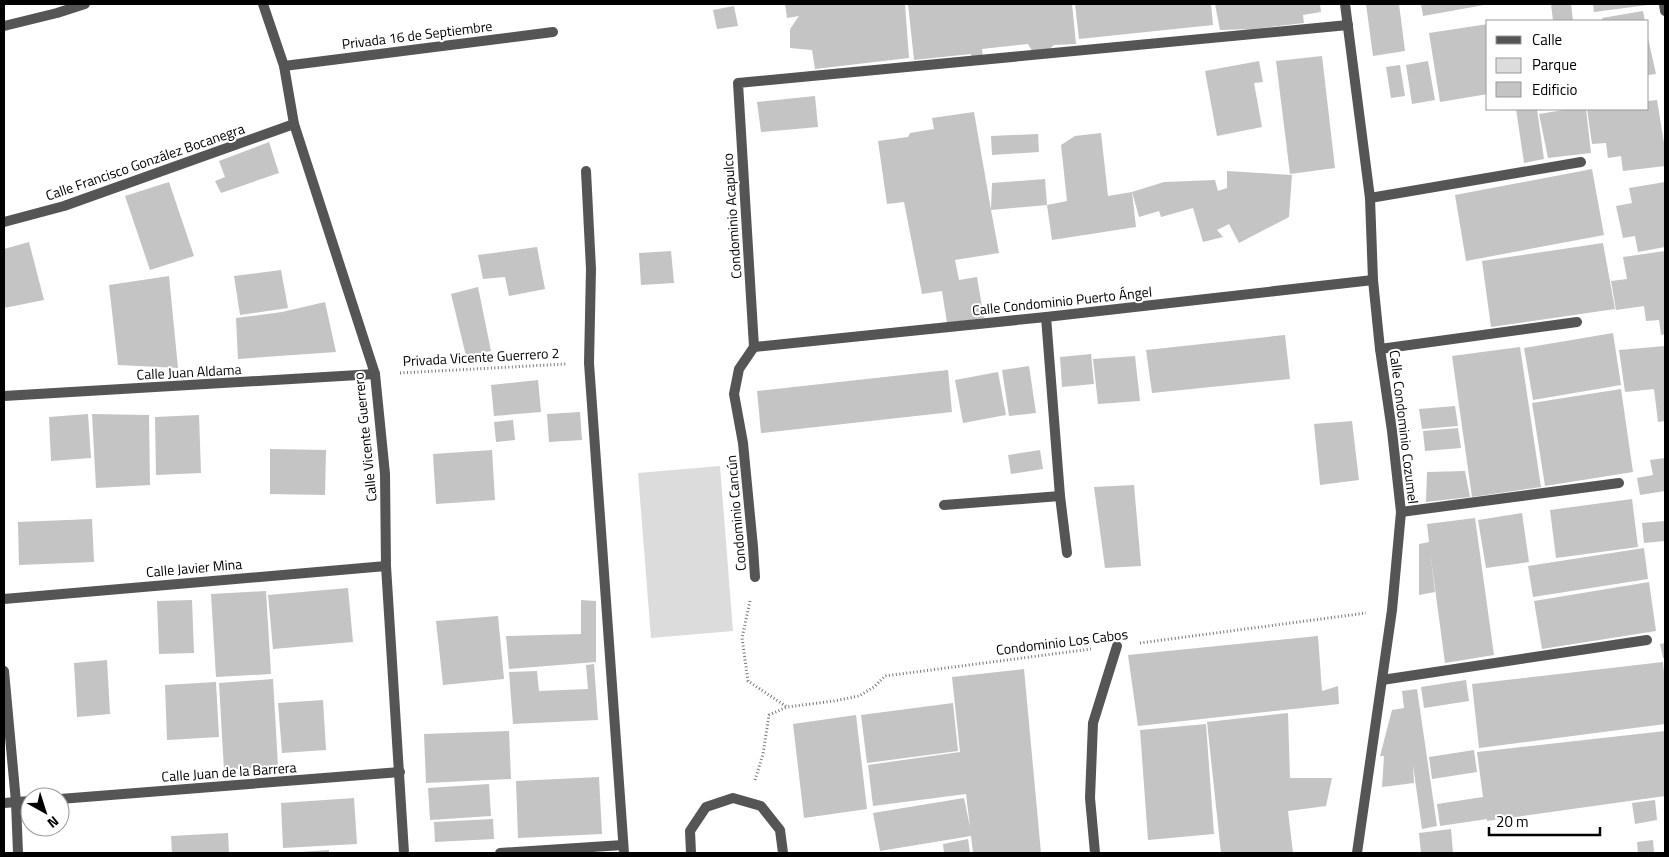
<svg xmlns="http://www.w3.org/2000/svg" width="1669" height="857" viewBox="0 0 1669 857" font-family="'Titillium Web',sans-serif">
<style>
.green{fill:#dcdcdc}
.building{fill:#c4c4c4}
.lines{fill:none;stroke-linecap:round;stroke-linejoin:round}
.path{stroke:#777;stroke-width:3;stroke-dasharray:1 2.5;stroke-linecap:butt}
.service{stroke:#555;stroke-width:10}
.minor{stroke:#555;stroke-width:10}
.labels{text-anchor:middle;stroke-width:4;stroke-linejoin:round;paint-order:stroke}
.street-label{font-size:14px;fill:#000;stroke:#fff}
</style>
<rect width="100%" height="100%" fill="#fff"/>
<!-- green -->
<path class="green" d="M720,466L733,631L651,638L638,473Z"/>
<!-- building -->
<g class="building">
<path d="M785,4H905L909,58L815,69L812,50L790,48V29L799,16L787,18Z"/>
<path d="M908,4H1072L1076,44L1054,45L1045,53L1034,54L1028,44L982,49L983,59L972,60L971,54L914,60Z"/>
<path d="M1075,4H1211L1213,25L1079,39Z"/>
<path d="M1215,4H1320L1321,12L1303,15L1304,23L1253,29L1220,30Z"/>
<path d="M1366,4H1399L1405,51L1373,56Z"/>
<path d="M1421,4H1484V5L1423,16Z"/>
<path d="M1551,4H1571L1573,21H1553Z"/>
<path d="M1593,4H1648V5L1594,12Z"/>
<path d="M734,6L738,26L717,29L713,10Z"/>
<path d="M1643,11L1645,21H1603L1602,18Z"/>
<path d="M1488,24V94L1440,102L1429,33Z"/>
<path d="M1648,38L1656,74L1648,75Z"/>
<path d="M1322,56L1335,168L1290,174L1276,61Z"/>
<path d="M1259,61L1263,82L1254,83L1262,127L1217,136L1205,71Z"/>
<path d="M1428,61L1435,100L1412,104L1406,65Z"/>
<path d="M1400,65L1405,96L1391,98L1386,67Z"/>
<path d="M815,96L818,127L761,132L757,102Z"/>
<path d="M1657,100L1665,149V166L1623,171L1621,156L1608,158L1606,143L1592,144L1587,109H1648V101Z"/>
<path d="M1516,109H1537L1544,159L1524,163Z"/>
<path d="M1570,109H1586L1591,153L1548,158L1539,114Z"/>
<path d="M974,112L991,210L992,183L1045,179L1047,205L991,210L999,253L955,260L959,280L977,277L984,318L947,323L942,291L922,294L904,202L887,204L878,141L908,137L910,133L934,129L932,118Z"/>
<path d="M1101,133L1108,196L1132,192L1136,227L1052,240L1047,205L1067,201L1061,145L1075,136Z"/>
<path d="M1038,134L1039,152L992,155L991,136Z"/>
<path d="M269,142L279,173L221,193L215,181L225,177L219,161Z"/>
<path d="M1592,169L1604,235L1466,261L1455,195Z"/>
<path d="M1227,171L1292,175L1289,217L1239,243L1229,224L1217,230L1223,237L1203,242L1193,208L1161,217L1159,211L1139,217L1132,192L1164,182L1215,180L1218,191L1227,188Z"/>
<path d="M169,182L194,256L150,270L125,196Z"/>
<path d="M1665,182V247L1638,252L1635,236L1623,238L1616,206L1632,203L1629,188Z"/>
<path d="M29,242L44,300L4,308V249Z"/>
<path d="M1603,243L1615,309L1491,327L1482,261Z"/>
<path d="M537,247L545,289L509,296L505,277L483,279L478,255Z"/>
<path d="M671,251L674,283L641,285L639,253Z"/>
<path d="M1665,251V334L1661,335L1659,320L1646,321L1644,306L1616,310L1611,281L1627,279L1623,257Z"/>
<path d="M281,270L288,308L240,315L234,276Z"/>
<path d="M169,276L178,368L118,365L109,285Z"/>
<path d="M478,287L491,351L466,356L451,294Z"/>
<path d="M325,302L336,352L238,359L236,318L282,312Z"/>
<path d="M1613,333L1621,385L1533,400L1524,348Z"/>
<path d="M1285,335L1290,379L1152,393L1146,350Z"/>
<path d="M1665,346V421L1658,422L1654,389L1625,392L1619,350Z"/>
<path d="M1520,347L1541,487L1472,497L1452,356Z"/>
<path d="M1091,354L1094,384L1062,387L1060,357Z"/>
<path d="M1135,356L1140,401L1098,404L1093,359Z"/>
<path d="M1029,366L1036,413L1009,416L1002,370Z"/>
<path d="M948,370L952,412L761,433L757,391Z"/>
<path d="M998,372L1006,415L963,423L955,380Z"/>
<path d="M538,380L541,412L494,416L491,385Z"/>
<path d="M1621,389L1633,472L1545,486L1532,403Z"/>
<path d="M1455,406L1458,426L1422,429L1419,409Z"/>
<path d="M580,412L582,440L549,442L547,414Z"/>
<path d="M88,414L91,458L51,461L49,417Z"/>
<path d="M92,414L149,415L150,485L96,488Z"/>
<path d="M199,415L201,473L156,475L155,417Z"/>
<path d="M513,420L515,440L496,442L494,422Z"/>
<path d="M1352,421L1359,480L1320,485L1314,424Z"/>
<path d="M1458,428L1461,448L1425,451L1423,431Z"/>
<path d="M270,449L326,450L325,495L270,494Z"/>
<path d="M492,450L495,500L436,504L433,454Z"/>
<path d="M1040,450L1043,469L1011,474L1008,455Z"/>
<path d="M1665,458V491L1640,495L1637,478L1653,475L1650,460Z"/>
<path d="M1465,471L1470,497L1426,502L1427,472Z"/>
<path d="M1134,485L1141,566L1105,568L1094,487Z"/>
<path d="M1632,499L1638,547L1556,558L1550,510Z"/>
<path d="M1522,513L1529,562L1486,568L1478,520Z"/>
<path d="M1475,518L1494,655L1445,663L1430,551L1435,592L1419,595V544L1429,542L1427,524Z"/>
<path d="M92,519L94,562L19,565L18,522Z"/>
<path d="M1665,521V541L1644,543L1642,523Z"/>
<path d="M1644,548L1648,579L1533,597L1528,566Z"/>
<path d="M1649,582L1656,631L1542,649L1534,601Z"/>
<path d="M348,588L353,642L273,649L268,595Z"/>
<path d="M266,591L271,674L216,677L211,594Z"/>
<path d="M192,600L194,653L159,654L157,601Z"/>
<path d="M581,600L596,601V662L509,669L506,636L581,634Z"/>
<path d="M498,616L504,679L443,685L436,621Z"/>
<path d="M1318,636L1322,691L1338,686L1339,704L1138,726L1128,655Z"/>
<path d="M1665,643V658H1663L1660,644Z"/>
<path d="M107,660L110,714L77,717L74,663Z"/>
<path d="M1663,662L1665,684V724L1479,748L1472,684Z"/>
<path d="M594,664L598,720L513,724L509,672L537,671L539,691L588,689L586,665Z"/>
<path d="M1024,669L1041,853H973L971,836L880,851L873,813L964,798L970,827L966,794L873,806L868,765L960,752L952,677Z"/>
<path d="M273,679L278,766L224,770L219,683Z"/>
<path d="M1466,680L1469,701L1424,708L1421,687Z"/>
<path d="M216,682L219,737L167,740L165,685Z"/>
<path d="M1417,689L1437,826L1422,829L1413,765L1414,783L1382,787L1384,756H1380L1392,710L1404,708L1402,691Z"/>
<path d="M323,700L326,750L282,753L278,703Z"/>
<path d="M953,703L958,751L867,763L861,715Z"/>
<path d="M1288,713L1290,778H1332L1326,806L1288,811L1293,853H1221L1207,722Z"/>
<path d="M856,715L867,809L804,818L793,724Z"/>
<path d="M1206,724L1214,834L1148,840L1140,730Z"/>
<path d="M509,731L511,779L426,783L424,734Z"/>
<path d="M1665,731V796L1487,821V819L1440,826L1437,804L1483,797L1477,752Z"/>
<path d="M1474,750L1477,772L1432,779L1429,757Z"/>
<path d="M599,777L602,834L518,838L516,781Z"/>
<path d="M489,784L491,816L430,820L428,788Z"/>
<path d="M354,798L357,844L283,848L281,803Z"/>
<path d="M1655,800L1657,820L1635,824L1632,803Z"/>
<path d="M493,819L494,839L435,842L434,822Z"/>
<path d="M1451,829L1453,853H1421L1419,833Z"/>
<path d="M228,833L229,853H172L171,836Z"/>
<path d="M968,839L970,853H944L943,844Z"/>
<path d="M1653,840L1654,853H1638L1637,842Z"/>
<path d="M329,850V853H300V852Z"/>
</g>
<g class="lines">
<!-- path -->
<g class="path">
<path d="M400,373L566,364"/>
<path d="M750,601L742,638L748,681L787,707L834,701L859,696L874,687L885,676L1091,649"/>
<path d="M1140,643L1366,613"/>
<path d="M755,780L763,754L769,715L787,707"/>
</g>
<!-- service -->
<g class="service">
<path d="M1664,4L1665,11"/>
<path d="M1370,198L1581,162"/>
<path d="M1380,349L1577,322"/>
<path d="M1401,512L1619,483"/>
<path d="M1382,680L1647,640"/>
</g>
<!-- minor -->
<g class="minor">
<path d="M263,4L284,66L294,124L375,374L385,474L386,566L404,853"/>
<path d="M1345,4L1370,198L1373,280L1380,349L1392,431L1401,512L1392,610L1357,853"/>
<path d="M4,26L57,13L85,4"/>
<path d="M284,66L553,32"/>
<path d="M586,171L591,269L589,363L624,853"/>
<path d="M4,222L64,206L294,124"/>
<path d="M1046,317L1060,496L1067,553"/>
<path d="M754,347L738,83L1348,25"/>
<path d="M754,347L1046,317L1373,280"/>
<path d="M754,347L739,369L734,394L743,443L753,547L755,577"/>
<path d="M4,396L375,374"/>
<path d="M944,505L1060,496"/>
<path d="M4,599L386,566"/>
<path d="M4,671L16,802L18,853"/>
<path d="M60,799L400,772"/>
<path d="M4,803L30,801"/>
<path d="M500,853L623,845"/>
<path d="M691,853L690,831L706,807L733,798L761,806L780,830L783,853"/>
<path d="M1095,853L1090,798L1093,723L1117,646"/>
</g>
</g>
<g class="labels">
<!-- street labels -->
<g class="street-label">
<text transform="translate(417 35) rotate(-7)" y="5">Privada 16 de Septiembre</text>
<text transform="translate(145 162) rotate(-19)" y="5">Calle Francisco González Bocanegra</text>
<text transform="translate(732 216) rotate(-94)" y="5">Condominio Acapulco</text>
<text transform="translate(1062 301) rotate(-6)" y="5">Calle Condominio Puerto Ángel</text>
<text transform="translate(481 357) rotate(-3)" y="5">Privada Vicente Guerrero 2</text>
<text transform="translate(189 372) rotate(-3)" y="5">Calle Juan Aldama</text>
<text transform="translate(1404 427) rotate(83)" y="5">Calle Condominio Cozumel</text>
<text transform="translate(365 437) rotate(-96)" y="5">Calle Vicente Guerrero</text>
<text transform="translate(736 513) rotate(-95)" y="5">Condominio Cancún</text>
<text transform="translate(194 568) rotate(-5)" y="5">Calle Javier Mina</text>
<text transform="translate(1062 642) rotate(-7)" y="5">Condominio Los Cabos</text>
<text transform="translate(229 772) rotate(-4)" y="5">Calle Juan de la Barrera</text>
</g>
</g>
<!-- border -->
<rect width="1669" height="857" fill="none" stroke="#000000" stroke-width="10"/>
<!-- legend -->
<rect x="1486" y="20" width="162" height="90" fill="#ffffff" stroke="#999999"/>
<rect x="1496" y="36" width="25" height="8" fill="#555555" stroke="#999999"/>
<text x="1532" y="45" font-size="15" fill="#000000">Calle</text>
<rect x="1496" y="58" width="25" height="15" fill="#dcdcdc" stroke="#999999"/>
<text x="1532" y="70" font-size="15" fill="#000000">Parque</text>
<rect x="1496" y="82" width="25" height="15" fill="#c4c4c4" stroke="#999999"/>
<text x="1532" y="95" font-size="15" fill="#000000">Edificio</text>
<!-- north arrow -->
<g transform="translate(45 812) rotate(141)"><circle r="24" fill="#ffffff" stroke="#999999"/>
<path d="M0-4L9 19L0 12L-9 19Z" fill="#000000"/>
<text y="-8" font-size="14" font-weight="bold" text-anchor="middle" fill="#000000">N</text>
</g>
<!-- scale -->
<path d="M1489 827v8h111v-8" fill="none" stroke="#000000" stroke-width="2.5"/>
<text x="1496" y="827" font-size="15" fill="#000000" stroke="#ffffff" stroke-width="4" paint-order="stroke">20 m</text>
</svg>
